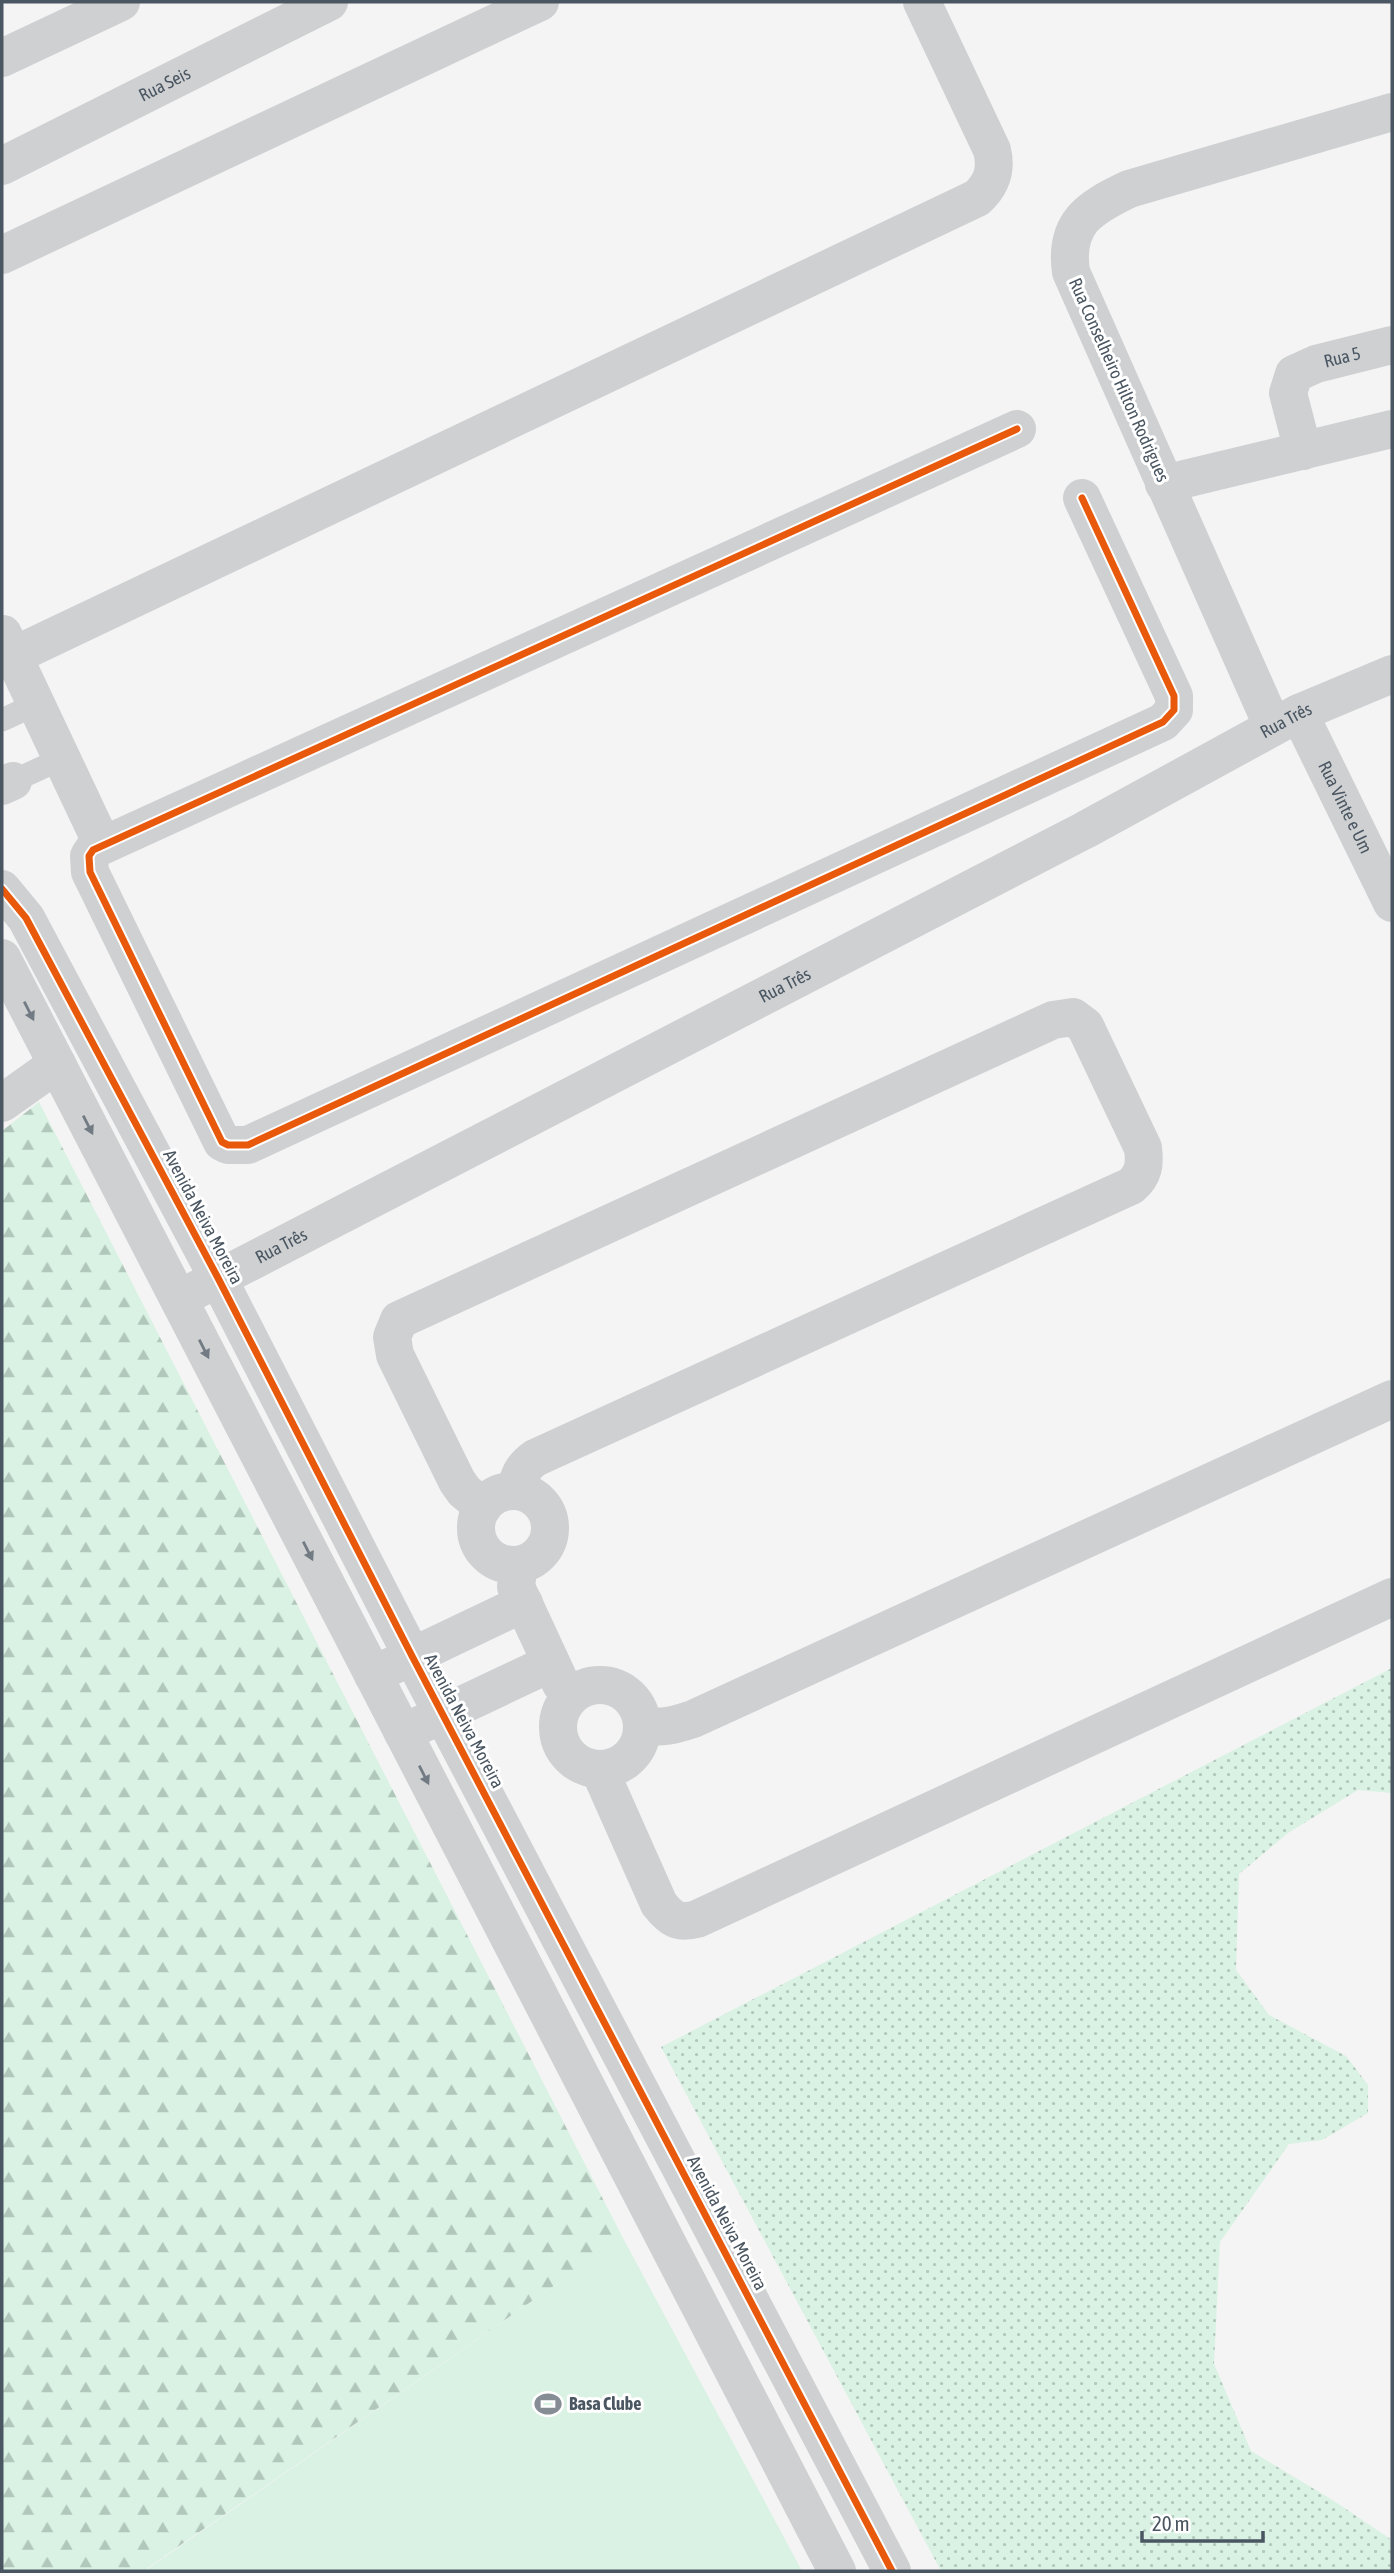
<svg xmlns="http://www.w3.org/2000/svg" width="1394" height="2573" viewBox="0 0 1394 2573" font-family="'Asap Condensed',sans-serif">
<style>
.grass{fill:url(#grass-dots)}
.forest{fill:url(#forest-firs)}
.pitch{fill:#d9f2e3}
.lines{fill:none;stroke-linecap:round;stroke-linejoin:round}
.service{stroke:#ced0d2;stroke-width:23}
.minor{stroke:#ced0d2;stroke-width:38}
.tertiary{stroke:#ced0d2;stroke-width:38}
.cycleway-casing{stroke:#fff;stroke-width:11}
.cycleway{stroke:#e8590c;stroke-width:7}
.oneway{fill:#727b83}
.labels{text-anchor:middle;stroke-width:6;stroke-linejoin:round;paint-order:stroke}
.street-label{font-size:18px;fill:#4a5661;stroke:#fff}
.poi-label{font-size:18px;font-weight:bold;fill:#4a5661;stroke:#fff;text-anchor:start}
</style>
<defs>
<pattern id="grass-dots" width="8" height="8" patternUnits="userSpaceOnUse" patternTransform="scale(1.75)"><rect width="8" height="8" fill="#d9f2e3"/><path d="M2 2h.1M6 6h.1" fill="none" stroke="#b2c7bb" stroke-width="1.8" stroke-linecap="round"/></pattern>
<pattern id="forest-firs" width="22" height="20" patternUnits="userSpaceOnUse" patternTransform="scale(1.75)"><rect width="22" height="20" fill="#d9f2e3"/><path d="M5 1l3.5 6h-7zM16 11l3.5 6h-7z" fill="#b2c7bb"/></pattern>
</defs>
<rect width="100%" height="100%" fill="#f4f4f4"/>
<!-- grass -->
<path class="grass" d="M1392,1668V1793L1358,1790L1288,1833L1239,1874L1236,1970L1269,2015L1346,2056L1368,2085V2113L1322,2140L1289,2144L1220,2242L1214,2364L1251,2451L1334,2501L1392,2540V2571H941L661,2047Z"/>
<!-- forest -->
<path class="forest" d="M39,1102L623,2238L146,2569V2571H2V1131Z"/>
<!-- pitch -->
<path class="pitch" d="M623,2238L802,2571H146V2570Z"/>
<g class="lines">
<!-- service -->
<g class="service">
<path d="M2,720L36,704"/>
<path d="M13,781L61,759"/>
</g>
<!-- minor -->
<g class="minor">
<path d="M2,58L121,2"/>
<path d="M2,255L540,2"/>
<path d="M1017,429L93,850L89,856L90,872L222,1142L228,1145H248L1163,722L1174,710V696L1082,498"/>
<path id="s1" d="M1303,451L1288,393L1294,374L1316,364L1392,345"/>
<path d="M1164,484L1392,429"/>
<path d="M3,634L102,844"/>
<path d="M13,656L977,198C992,184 997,170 992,150L922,2"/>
<path id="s2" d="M1299,713L1392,903"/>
<path d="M1273,727L1071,272C1064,223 1089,208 1129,189L1392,112"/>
<path d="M2,786L13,781"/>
<path d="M2,1103L57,1064"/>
<circle cx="513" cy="1528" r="37"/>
<path d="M483,1507L464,1491L457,1481L395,1355L392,1337L399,1320L1053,1020L1073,1017L1085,1026L1143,1148C1145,1164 1144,1175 1131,1186L535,1458C522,1467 519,1476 515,1491"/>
<path d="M517,1579L516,1587L561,1684"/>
<path d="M373,1675L524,1603"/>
<circle cx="600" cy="1727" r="42"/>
<path d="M642,1725C661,1729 675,1725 693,1719L1392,1399"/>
<path d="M403,1733L551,1663"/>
<path d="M599,1769L659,1904C671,1919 678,1924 697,1919L1392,1597"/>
</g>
<!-- tertiary -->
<g class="tertiary">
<path id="s3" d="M2,166L329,2"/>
<path d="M2,889L26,918L218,1278L412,1656L892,2571"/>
<path d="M2,958L837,2571"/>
<path id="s4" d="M196,1290L1085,830L1299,713L1392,674"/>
</g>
<!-- cycleway casing -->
<g class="cycleway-casing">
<g id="cycleway">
<path d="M1017,429L93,850L89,856L90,872L222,1142L228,1145H248L1163,722L1174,710V696L1082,498"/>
<path d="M2,889L26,918L218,1278L412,1656L892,2571"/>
</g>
</g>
<!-- cycleway -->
<use href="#cycleway" class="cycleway"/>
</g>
<!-- one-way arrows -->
<defs><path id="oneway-solid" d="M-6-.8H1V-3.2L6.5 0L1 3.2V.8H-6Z" transform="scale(1.75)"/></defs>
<g class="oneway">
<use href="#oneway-solid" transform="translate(29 1011) rotate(63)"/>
<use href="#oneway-solid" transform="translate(88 1125) rotate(63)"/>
<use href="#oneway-solid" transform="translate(204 1349) rotate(63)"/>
<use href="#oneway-solid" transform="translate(308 1551) rotate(63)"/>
<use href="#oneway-solid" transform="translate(424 1775) rotate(63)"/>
</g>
<!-- icons -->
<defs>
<g id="stadium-bare" transform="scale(2.1)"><path d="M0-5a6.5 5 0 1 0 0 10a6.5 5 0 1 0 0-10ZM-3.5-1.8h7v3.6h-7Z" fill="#868d94" stroke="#fff" stroke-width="2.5" paint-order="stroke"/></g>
</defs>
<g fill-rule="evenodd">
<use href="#stadium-bare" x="548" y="2404"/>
</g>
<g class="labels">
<!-- street labels -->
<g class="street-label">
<text dy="6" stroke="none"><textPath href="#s3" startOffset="182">Rua Seis</textPath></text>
<text dy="6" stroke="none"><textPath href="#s1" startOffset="131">Rua 5</textPath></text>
<text transform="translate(1119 380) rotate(66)" y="6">Rua Conselheiro Hilton Rodrigues</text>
<text dy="6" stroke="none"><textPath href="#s4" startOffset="1230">Rua Três</textPath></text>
<text dy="6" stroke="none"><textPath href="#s2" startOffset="105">Rua Vinte e Um</textPath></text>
<text dy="6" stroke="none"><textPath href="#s4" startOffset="663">Rua Três</textPath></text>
<text transform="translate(203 1217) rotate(62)" y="6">Avenida Neiva Moreira</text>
<text dy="6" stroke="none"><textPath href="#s4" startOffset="96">Rua Três</textPath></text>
<text transform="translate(464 1721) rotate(62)" y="6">Avenida Neiva Moreira</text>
<text transform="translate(727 2223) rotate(62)" y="6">Avenida Neiva Moreira</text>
</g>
<!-- poi labels -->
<g class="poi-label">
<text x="569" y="2410">Basa Clube</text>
</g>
</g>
<!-- border -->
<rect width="1394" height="2573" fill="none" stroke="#4a5661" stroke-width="7"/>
<!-- scale -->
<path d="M1142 2531v10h121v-10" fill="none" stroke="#4a5661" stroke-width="3.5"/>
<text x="1152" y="2531" font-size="21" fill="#4a5661" stroke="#ffffff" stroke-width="5" paint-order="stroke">20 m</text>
</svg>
